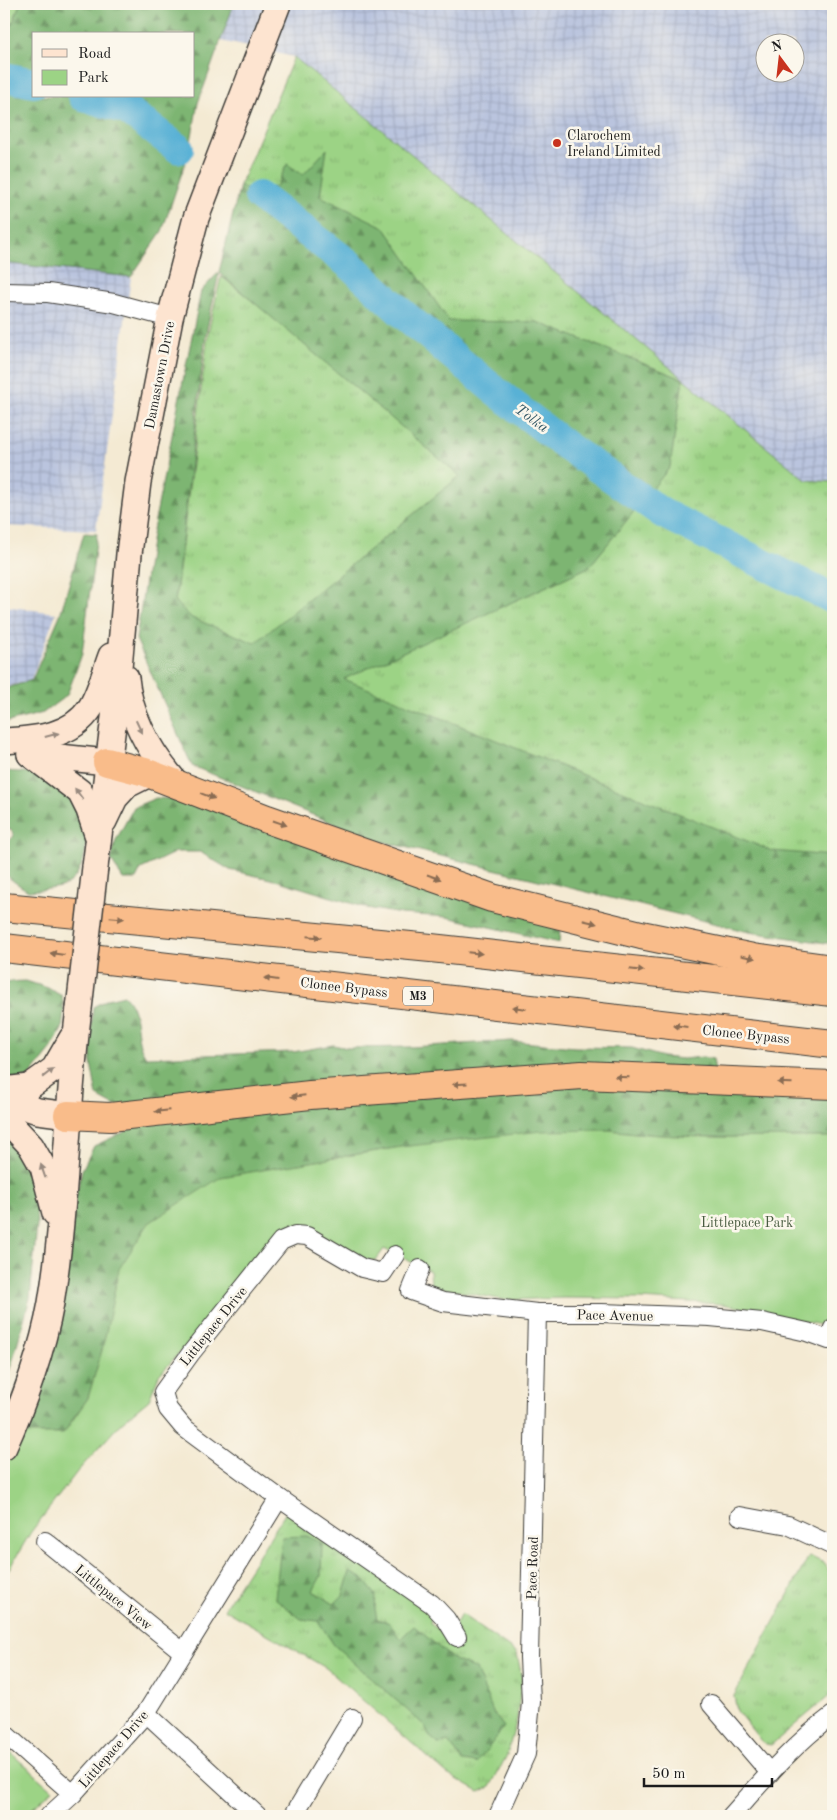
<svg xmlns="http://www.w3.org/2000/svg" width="837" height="1820" viewBox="0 0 837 1820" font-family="'Old Standard TT',serif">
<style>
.industrial{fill:url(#industrial-grid);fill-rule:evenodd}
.grass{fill:url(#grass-tufts);stroke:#5c7850}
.forest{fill:url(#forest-firs);stroke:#4c6847;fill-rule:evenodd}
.green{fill:#9cd385;stroke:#5c7850}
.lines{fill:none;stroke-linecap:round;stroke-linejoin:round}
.river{stroke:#58b1d5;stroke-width:30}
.street-casing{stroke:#3c3b37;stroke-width:20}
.secondary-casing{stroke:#3c3b37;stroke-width:28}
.highway-casing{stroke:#3c3b37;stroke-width:30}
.street{stroke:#fff;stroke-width:18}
.secondary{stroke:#fde4d0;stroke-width:25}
.highway{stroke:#f9bc8a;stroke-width:28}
.secondary-bridge-casing{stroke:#3c3b37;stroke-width:28;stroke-linecap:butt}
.secondary-bridge{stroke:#fde4d0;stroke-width:25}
.oneway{fill:#988a7f}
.oneway2{fill:#8a6c53}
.poi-dot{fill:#c8321e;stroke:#fbf7ec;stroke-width:2}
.labels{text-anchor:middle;stroke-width:5;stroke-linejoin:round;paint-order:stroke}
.shield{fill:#fbf7ec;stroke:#5f5e5a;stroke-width:1}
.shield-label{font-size:12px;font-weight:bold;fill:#1c1c1c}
.poi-label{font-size:14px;fill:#1c1c1c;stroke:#fbf7ec;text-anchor:start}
.street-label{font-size:14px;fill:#1c1c1c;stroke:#fbf7ec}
.park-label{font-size:14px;fill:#495c41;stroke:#fbf7ec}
.water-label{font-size:15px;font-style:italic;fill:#345866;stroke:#fbf7ec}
</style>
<defs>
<pattern id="industrial-grid" width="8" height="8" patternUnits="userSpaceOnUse" patternTransform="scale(1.25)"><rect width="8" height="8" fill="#bac4de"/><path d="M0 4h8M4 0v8" fill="none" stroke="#9fa8be"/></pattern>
<pattern id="grass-tufts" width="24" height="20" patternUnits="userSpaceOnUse" patternTransform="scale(1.25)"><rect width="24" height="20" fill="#9cd385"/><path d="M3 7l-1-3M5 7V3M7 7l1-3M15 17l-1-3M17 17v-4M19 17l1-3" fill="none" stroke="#86b572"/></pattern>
<pattern id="forest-firs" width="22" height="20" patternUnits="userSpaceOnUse" patternTransform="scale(1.25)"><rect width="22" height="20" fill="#7db572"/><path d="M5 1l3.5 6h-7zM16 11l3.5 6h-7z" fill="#66925d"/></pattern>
</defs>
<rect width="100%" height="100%" fill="#fbf7ec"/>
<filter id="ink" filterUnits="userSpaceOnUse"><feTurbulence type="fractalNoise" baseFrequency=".02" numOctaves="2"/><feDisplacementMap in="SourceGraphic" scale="10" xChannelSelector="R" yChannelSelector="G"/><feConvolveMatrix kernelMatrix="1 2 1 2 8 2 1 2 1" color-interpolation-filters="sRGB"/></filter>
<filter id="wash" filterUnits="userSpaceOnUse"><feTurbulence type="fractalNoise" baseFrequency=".0096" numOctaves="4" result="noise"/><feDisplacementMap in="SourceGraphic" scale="20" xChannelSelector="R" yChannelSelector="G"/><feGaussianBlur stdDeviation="1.12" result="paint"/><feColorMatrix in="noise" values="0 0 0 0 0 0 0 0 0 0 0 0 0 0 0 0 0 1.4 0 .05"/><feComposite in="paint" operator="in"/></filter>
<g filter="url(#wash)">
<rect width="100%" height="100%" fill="#f4ead3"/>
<!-- industrial -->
<g class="industrial">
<path d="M53,4H833V482L806,480L294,57ZM764,42H794V72H764Z"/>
<path d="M4,263L131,277L96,530L4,526Z"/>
<path d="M4,606L56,613L31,680L4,688Z"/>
</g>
<!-- grass -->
<g class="grass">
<path d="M4,4H20L5,45H4Z"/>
<path d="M294,57L806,480L833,482V587L809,573L767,562L638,482L254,194L240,185Z"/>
<path d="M221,276L508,504L616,501L833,610V928L167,668L208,333Z"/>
<path d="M290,1506L432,1612L430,1623L448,1639L461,1614L517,1653L522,1679L517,1719L507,1755L490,1787L479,1792L447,1774L326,1668L224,1609Z"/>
<path d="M809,1556L824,1563L833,1576V1693L771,1745L766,1744L761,1741L737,1711L734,1696Z"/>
</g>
<!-- forest -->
<g class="forest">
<path d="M20,4H234L198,103L189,152L162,231L131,277L4,263V45ZM34,34H194V96H34Z"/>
<path d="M327,149L320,196L384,227L449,321L537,322L683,379L670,467L589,567L344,679L772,851L833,856V944L749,932L372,839L192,766L136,639L152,535L201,291L219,272L240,185L254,194L258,188L276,187L287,164L303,175ZM219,273L460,476L255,643L192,618L175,602L206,333Z"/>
<path d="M84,533L97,534L82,654L67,695L43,713L4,723V689L32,680L60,615Z"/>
<path d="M4,771C17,772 46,772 56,781C68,791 84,818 86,834C88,851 81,876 66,885C58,889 37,890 28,891C1,873 4,877 4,845L14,836L11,830L4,829Z"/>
<path d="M156,798L192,800L546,918L560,931L559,943L447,917L401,914L367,908L279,881L230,870L200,852H176L141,869L136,879H123L111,860L116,840L134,807Z"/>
<path d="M26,981L48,988L62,996L64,1010L62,1029L50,1051L29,1077L4,1082V982Z"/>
<path d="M124,995C137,1008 136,1024 139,1041C140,1047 143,1052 146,1057L293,1052L333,1045L348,1048L410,1047L512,1041L575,1047L632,1048L663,1057L683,1059L702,1057L713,1059L715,1072L115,1106L97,1096L91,1063V1034L93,1007L108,999Z"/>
<path d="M590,1085L833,1097V1137C760,1137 681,1140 609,1130L401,1147L221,1177L103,1347L88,1398L63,1434H19L82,1170L94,1146L144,1123L277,1107Z"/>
<path d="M4,1131L23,1156L35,1187L37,1225L30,1298L12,1363L4,1384Z"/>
<path d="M307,1536L322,1543L321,1576L313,1591L334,1604L343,1595L350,1572L362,1578L376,1595L375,1609L377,1619L390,1623L400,1639L414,1626L454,1660L476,1669L494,1714L504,1727L477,1763L463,1761L448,1742L439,1744L429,1736L425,1726L334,1645L318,1621L301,1619L275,1598L282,1537Z"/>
</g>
<!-- green -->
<g class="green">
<path d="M609,1130C681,1140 760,1137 833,1137V1328L760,1311L722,1304L640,1299L564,1298L504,1300L436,1287L431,1284L430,1271L384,1249L376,1260L366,1261L294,1228L159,1375L149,1400L121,1423L77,1472L31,1532L4,1577V1468L19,1434H63L88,1398L103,1347L119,1269L149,1223L221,1177L401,1147L541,1131Z"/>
<path d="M4,1747L53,1790L24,1816H4Z"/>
</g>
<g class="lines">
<!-- river -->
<g class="river">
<path d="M4,77L34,83"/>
<path d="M83,96L127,110L179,149"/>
<path d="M259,196L349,264L402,313L493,389L568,447L662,513L833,599"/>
</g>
</g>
</g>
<g filter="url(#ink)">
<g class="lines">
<!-- street casing -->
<g class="street-casing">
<g id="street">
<path d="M4,292L48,293L114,303L170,318"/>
<path d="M395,1255L383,1273L362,1268L307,1236L295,1235L281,1241L191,1353L163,1392L168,1409L183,1427L279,1498L432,1604L446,1619L457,1637"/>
<path d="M420,1269L411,1291L443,1302L537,1313H602L710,1317L762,1322L807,1332L829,1340L833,1328"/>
<path d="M740,1516L788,1525L833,1546"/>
<path d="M45,1541L183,1652"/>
<path d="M711,1704L770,1773"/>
<path d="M146,1713L258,1816"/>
<path d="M4,1733L73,1794"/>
<path d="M49,1816L73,1794L146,1713L279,1498"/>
<path d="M293,1816L352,1718"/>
<path d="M498,1816L526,1754L531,1702L529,1657L537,1313"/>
<path d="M731,1816C763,1780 794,1744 833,1715"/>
</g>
</g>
<!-- secondary casing -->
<g class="secondary-casing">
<g id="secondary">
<path d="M126,678C130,719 151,754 177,784"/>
<path d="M4,741C36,739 72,737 91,707C100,692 105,672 111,656"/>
<path d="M30,754L80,792L89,810L97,834"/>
<path d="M30,754L107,762"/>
<path d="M104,821L115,798L127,785L149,774"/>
<path d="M95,867L116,702L129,554L138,482L170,318L196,218L278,4"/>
<path d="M4,1090L29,1087L54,1069L72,1038"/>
<path d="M4,1100L38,1111L68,1115"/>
<path d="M4,1117L31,1146L43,1167L55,1213"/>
<path d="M4,1447C23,1405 43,1349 51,1303C67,1206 66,1107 79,1009"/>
</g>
</g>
<!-- highway casing -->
<g class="highway-casing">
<g id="highway">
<path d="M107,762L145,772L267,819L492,898L641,935L753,958L833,969"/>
<path d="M4,907L431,948L833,992"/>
<path d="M4,948L833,1044"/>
<path d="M68,1115L110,1117L310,1095L582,1075L833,1085"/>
</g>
</g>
<!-- street -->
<use href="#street" class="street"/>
<!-- secondary -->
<use href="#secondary" class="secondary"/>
<!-- highway -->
<use href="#highway" class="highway"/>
<!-- secondary-bridge casing -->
<g class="secondary-bridge-casing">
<path id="secondary-bridge" d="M79,1009L95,867"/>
</g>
<!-- secondary-bridge -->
<use href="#secondary-bridge" class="secondary-bridge"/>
</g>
<!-- one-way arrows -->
<defs><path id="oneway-solid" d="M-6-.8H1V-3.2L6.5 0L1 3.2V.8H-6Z" transform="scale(1.25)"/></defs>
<g class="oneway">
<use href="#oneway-solid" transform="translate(139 727) rotate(65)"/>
<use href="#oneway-solid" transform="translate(52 735) rotate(-15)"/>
<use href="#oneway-solid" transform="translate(79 794) rotate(-126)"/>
<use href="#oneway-solid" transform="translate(48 1073) rotate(-38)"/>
<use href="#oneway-solid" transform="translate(43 1171) rotate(-109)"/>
</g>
<g class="oneway2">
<use href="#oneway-solid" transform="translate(208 796) rotate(21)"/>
<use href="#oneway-solid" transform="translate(280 823) rotate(19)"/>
<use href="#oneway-solid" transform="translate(434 877) rotate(19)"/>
<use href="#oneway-solid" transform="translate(117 918) rotate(5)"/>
<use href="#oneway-solid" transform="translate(590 922) rotate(14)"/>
<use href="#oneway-solid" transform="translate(314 937) rotate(5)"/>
<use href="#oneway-solid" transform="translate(475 953) rotate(6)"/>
<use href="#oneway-solid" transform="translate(57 954) rotate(-173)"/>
<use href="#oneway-solid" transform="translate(748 957) rotate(11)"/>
<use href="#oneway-solid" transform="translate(637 970) rotate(6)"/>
<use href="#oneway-solid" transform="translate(271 979) rotate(-173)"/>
<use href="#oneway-solid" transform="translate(519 1008) rotate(-173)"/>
<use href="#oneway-solid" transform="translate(680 1026) rotate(-173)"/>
<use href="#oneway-solid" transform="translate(622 1077) rotate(-178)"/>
<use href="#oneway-solid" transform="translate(785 1083) rotate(-178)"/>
<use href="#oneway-solid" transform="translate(460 1084) rotate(176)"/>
<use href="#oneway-solid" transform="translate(298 1096) rotate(174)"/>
<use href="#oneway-solid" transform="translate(162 1111) rotate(174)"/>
</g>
</g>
<!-- markers -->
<circle class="poi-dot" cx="557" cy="143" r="5"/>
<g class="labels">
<!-- shield labels -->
<rect class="shield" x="403" y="986.5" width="30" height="19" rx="4"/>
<g class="shield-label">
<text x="418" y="1000">M3</text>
</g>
<!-- poi labels -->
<g class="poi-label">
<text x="567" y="140">Clarochem<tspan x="567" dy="16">Ireland Limited</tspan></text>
</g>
<!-- street labels -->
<g class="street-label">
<text transform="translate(159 375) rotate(-79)" y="5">Damastown Drive</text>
<text transform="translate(344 987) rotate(7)" y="5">Clonee Bypass</text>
<text transform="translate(746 1034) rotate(6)" y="5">Clonee Bypass</text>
<text transform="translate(615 1315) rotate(1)" y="5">Pace Avenue</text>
<text transform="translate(213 1326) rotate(-51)" y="5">Littlepace Drive</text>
<text transform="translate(532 1568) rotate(-88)" y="5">Pace Road</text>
<text transform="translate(114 1597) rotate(39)" y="5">Littlepace View</text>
<text transform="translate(113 1749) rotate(-49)" y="5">Littlepace Drive</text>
</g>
<!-- park labels -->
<g class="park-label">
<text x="747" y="1227">Littlepace Park</text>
</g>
<!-- water labels -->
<g class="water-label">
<text transform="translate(532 418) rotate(36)" y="5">Tolka</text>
</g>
</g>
<!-- margin -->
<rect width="837" height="1820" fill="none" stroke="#fbf7ec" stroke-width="20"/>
<!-- legend -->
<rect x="32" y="32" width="162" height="65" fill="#fbf7ec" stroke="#a29f99"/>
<rect x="42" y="49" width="25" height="8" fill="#fde4d0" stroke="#a29f99"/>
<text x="78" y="58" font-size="15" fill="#1c1c1c">Road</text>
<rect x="42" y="70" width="25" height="15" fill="#9cd385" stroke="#a29f99"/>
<text x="78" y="82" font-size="15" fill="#1c1c1c">Park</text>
<!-- north arrow -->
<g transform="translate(780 58) rotate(345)"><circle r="24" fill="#fbf7ec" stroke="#a29f99"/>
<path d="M0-4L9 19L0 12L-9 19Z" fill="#c8321e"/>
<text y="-8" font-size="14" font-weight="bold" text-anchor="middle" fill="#1c1c1c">N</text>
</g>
<!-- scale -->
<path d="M644 1778v8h128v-8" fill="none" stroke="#1c1c1c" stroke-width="2.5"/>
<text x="652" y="1778" font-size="15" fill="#1c1c1c" stroke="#fbf7ec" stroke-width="4" paint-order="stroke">50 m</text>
</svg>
